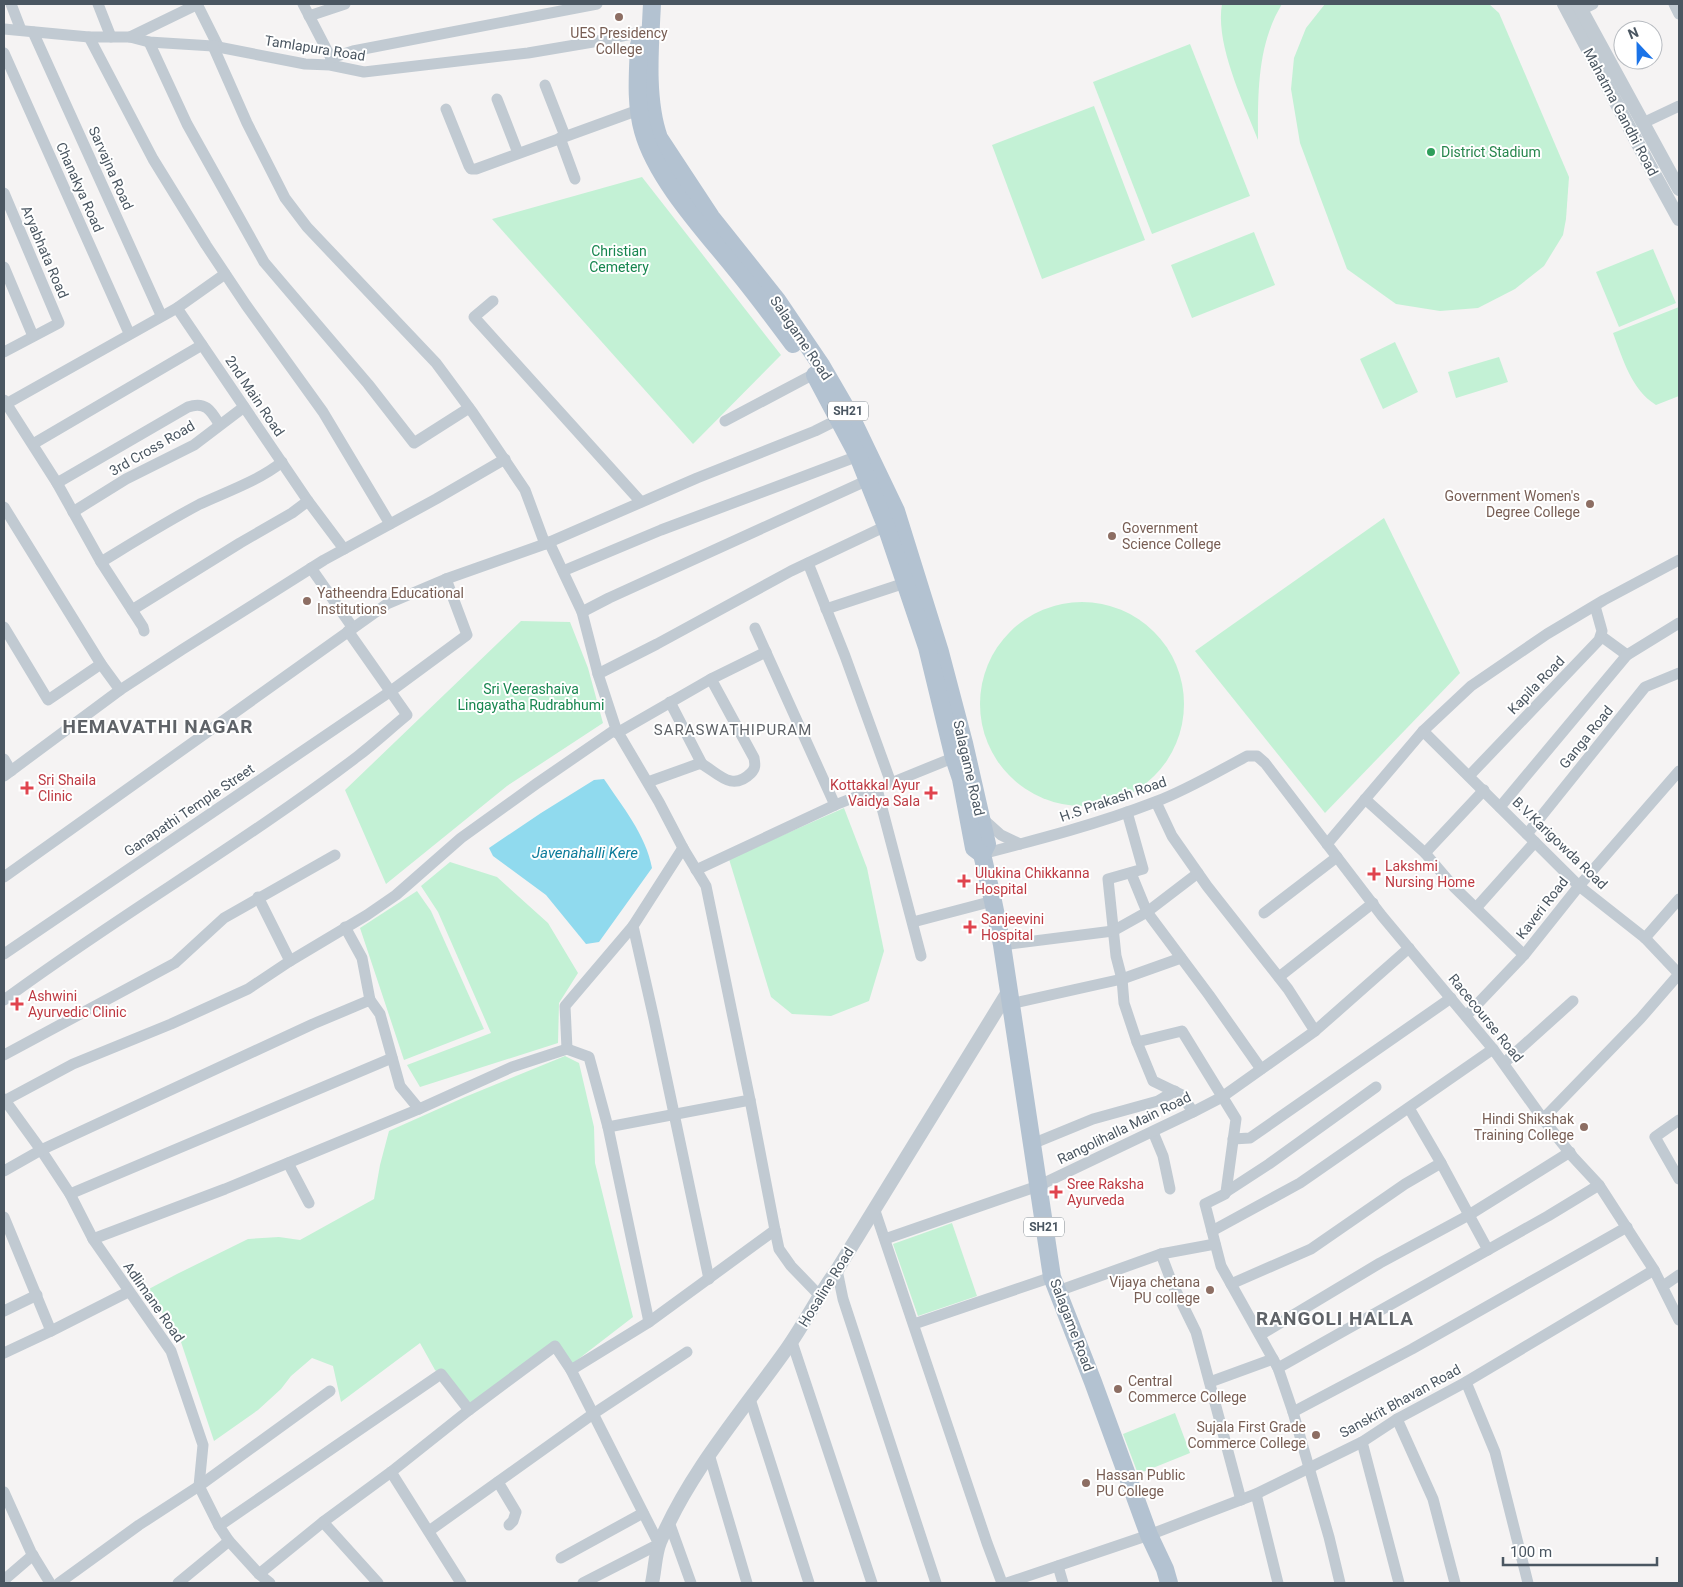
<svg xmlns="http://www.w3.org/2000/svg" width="1683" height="1587" viewBox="0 0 1683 1587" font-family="Roboto,sans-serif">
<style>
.green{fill:#c3f1d5}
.water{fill:#90daee}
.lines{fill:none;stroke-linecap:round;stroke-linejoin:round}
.minor{stroke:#c1cad2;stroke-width:11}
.tertiary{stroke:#c1cad2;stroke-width:14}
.primary{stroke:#b3c2d1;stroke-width:18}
.education-dot{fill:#8d6e63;stroke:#fff;stroke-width:2}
.leisure-dot{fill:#2e9e5b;stroke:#fff;stroke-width:2}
.health-dot{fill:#e0444e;stroke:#fff;stroke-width:2}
.labels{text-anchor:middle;stroke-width:4;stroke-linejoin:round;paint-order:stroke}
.shield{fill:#fff;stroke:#808990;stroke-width:1}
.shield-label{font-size:12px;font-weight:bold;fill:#4a5661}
.education-label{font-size:14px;fill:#785e54;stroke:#fff;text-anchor:end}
.street-label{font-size:14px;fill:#4a5661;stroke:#fff}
.leisure-label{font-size:14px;fill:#27864d;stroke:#fff;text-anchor:start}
.park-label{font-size:14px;fill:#17864f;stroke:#fff}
.health-label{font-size:14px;fill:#be3a42;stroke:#fff;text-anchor:start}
.neighbourhood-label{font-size:15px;letter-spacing:1px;fill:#5f6368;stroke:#fff}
.water-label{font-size:15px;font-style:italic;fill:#0c7c9b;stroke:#fff}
.district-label{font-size:19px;font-weight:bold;letter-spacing:1px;fill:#5f6368;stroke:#fff}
</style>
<rect width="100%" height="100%" fill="#f5f3f3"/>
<!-- green -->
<g class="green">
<path d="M1222,4H1282C1257,45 1258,93 1258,140C1243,101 1215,44 1222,4Z"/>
<path d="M1325,4H1489L1499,13L1569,177L1566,219L1563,235L1544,266L1515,289L1478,308L1440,311L1396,304L1347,269L1300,143L1291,89L1294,58L1306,28Z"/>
<path d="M1190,44L1250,196L1152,234L1093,82Z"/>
<path d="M1094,106L1145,240L1042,279L992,145Z"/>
<path d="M642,177L781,355L693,444L492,219Z"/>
<path d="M1254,232L1275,285L1192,318L1171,265Z"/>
<path d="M1653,249L1676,303L1619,327L1596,272Z"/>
<path d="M1679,307V396L1656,405C1631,389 1623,359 1613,333Z"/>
<path d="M1395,342L1418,392L1383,409L1360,359Z"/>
<path d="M1499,357L1508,382L1456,398L1448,372Z"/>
<path d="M1384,518L1460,673L1325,813L1195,651Z"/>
<circle cx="1082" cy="704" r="102"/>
<path d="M521,621L570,622L588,668L603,723L507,786L386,884L345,790Z"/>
<path d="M844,808L867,868L884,951L869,1001L831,1016L792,1014L771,997L729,859Z"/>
<path d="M450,862L497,877L548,923L578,973L559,1003L558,1043L420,1087L407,1065L491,1033L438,912L421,886Z"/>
<path d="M417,891L431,911L484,1029L404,1060L360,928Z"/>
<path d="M565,1056L579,1063L594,1127L595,1163L633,1317L572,1364L548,1346L471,1404L435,1370L420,1343L341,1402L333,1366L312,1358L291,1376L281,1389L258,1410L214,1441L180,1339L147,1290L177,1274L248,1239L279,1237L300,1240L374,1199L380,1165L389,1131L465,1097Z"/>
<path d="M952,1223L977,1296L918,1316L893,1244Z"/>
<path d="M1175,1413L1190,1453L1138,1474L1123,1434Z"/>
</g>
<!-- water -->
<path class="water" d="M604,779C622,806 646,835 652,868L599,942L586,944L546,895L493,856L489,848L541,813L594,780Z"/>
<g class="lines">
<!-- minor -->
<g class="minor">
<path d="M11,4L21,30"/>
<path d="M98,4L111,37"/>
<path d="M197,4L219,48"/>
<path d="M303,4L331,58L330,63"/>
<path d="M1674,4L1679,14"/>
<path d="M1575,13L1593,4"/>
<path d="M309,16L345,4"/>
<path d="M4,29L89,37H130L149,42L213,46L305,64L330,65L364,72L528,53L593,42L651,30"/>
<path d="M33,32L161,315"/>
<path d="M89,37L153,159L206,245L246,305L323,412L390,524"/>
<path d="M130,37L198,4"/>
<path d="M149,42L187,124L264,262L368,384L414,443L469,408"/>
<path d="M213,46L247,123L285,198L307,227L436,363L473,413L525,490L545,544"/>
<path d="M4,53L129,333"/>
<path d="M331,58L353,51L597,4"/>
<path d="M545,85L565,136"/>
<path d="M497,99L518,153"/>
<path d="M446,109L469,166L471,169H476L644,108"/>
<path d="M1643,123L1679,106"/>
<path d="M560,138L575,179"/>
<path d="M4,193L59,323L4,352"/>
<path d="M4,267L33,336"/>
<path d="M493,301L474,317L641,502"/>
<path d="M177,308L308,501L344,549"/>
<path d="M4,400L57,483L101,562L143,627L144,631"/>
<path d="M6,404L177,308L225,274"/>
<path d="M725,421L814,374"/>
<path d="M33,444L202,345"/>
<path d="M57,483L188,407C205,401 211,410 219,424"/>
<path d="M4,507L101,664L120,690"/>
<path d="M73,512L126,479L194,445L244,407"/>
<path d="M549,542L582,612L609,598L868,480"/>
<path d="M101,562C134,542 166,522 200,504C226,492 260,480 282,462"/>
<path d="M808,563L845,656L891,783L960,755"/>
<path d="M311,568L353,628"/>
<path d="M563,571L661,530L858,456"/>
<path d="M826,609L905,583"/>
<path d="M132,610L240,543L292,513L308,501"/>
<path d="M582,612L598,674"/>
<path d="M4,627L48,700L101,664"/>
<path d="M755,628L835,805"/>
<path d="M1601,636L1627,655"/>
<path d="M670,702L702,764"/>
<path d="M1423,731L1579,886L1645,938L1679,974"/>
<path d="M617,733L711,679L766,652"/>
<path d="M4,759L11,771"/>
<path d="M4,776L120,690L183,649L324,560L436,499L505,459"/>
<path d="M1469,776L1599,640L1602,631L1595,606"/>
<path d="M648,782L698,764H702C719,774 732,792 751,773C756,768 755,764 754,758L711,679"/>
<path d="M877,789L921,956"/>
<path d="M1365,799L1425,853L1454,887L1524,955"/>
<path d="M1500,807L1627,655L1679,623"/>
<path d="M1127,812L1143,869L1108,879L1116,956L1122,979L1124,1003L1137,1042L1182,1031L1236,1119L1226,1192L1225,1194L1205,1204L1221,1266L1278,1368L1293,1412L1329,1537L1340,1583"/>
<path d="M982,818L1001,835L1020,844"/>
<path d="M1527,834L1645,687L1679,673"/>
<path d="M1327,844L1423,731L1471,686L1547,634L1604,600L1679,560"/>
<path d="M683,848L633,926L654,1019L709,1279"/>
<path d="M1425,853L1484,790"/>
<path d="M982,854C1040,839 1098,824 1155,802C1187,790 1217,772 1247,756H1257L1265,763L1382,916L1493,1049L1543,1119L1573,1157L1599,1185L1654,1270L1679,1320"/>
<path d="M696,870L835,805L891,783"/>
<path d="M1131,873L1147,912L1209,995L1261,1069"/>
<path d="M4,877L387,604L446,579L545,544L697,478L815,431L837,420"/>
<path d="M258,897L290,961"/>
<path d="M1476,908L1535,842"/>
<path d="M1264,913L1337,857"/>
<path d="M913,922L993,901"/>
<path d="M345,927L362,958L370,1000"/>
<path d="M1645,938L1679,899"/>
<path d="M1002,945L1113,931L1147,912L1198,873"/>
<path d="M4,954L391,691L467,635L446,579"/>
<path d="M1279,977L1373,903"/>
<path d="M4,1000C119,915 244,843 358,756C375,743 391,728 407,715L348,631"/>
<path d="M1010,1004L1122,979L1181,958"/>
<path d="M1466,1016L1524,955L1579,886L1679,771"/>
<path d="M1315,1031L1409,948"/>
<path d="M1137,1042L1153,1081L1182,1095L1193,1112"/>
<path d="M567,1049L565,1006L633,926"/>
<path d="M4,1055L175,963L224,918L335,855"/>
<path d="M1504,1063L1573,1001"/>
<path d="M4,1099L41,1150L70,1194L93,1239L171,1351L203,1445L199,1486L219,1526L229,1541L259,1574L270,1583"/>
<path d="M750,1100L775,1230"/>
<path d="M4,1101L73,1064L171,1024L248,989L290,961L367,915L396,895L461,838L536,784L616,729L598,674L657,644L791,571L886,526"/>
<path d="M1543,1119L1640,1019L1679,974"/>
<path d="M1679,1120L1655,1137L1679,1179"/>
<path d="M608,1127L750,1100L706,886L683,848L659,802L616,729"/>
<path d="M1153,1132L1163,1156L1170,1189"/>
<path d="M1233,1139L1250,1138L1451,998"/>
<path d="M1032,1144L1093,1119L1158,1101L1175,1091"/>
<path d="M288,1163L309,1203"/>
<path d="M1441,1163L1469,1215L1570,1152"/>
<path d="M4,1171L41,1150L313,1024L370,1000L380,1014L400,1086L419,1109L512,1067L567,1049L589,1057L608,1127L649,1322"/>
<path d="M1226,1192L1269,1164L1376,1087"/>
<path d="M70,1194L392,1058"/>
<path d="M874,1208L987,1543L1002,1583"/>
<path d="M4,1217L51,1331L4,1353"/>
<path d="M1212,1231L1300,1183L1493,1049"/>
<path d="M93,1239L225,1189L419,1109"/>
<path d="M885,1239L1038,1186L1193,1112L1222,1097L1315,1031L1288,989L1207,886L1172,836L1156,802"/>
<path d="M1215,1244L1161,1254L1172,1283L1196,1332L1241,1500"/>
<path d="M837,1270L843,1299L936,1583"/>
<path d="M1231,1284L1311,1249L1405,1184L1441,1163L1409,1108"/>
<path d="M1663,1286L1679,1275"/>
<path d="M1058,1291L1161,1254"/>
<path d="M4,1311L37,1295"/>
<path d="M914,1324L1052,1277"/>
<path d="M51,1331L128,1292"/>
<path d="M1260,1335L1380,1263L1469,1215L1488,1250"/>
<path d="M792,1342L872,1583"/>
<path d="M1278,1368L1548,1216L1599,1185"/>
<path d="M571,1370L659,1544L583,1583"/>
<path d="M1210,1382L1273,1359"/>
<path d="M1466,1382L1495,1452L1528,1583"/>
<path d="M750,1399L809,1583"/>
<path d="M1293,1412L1412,1349L1627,1227"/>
<path d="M1397,1419L1433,1499L1455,1583"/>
<path d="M1362,1442L1399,1583"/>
<path d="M709,1454L747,1583"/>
<path d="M391,1472L469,1410"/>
<path d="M498,1482L516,1512L513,1521L509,1525"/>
<path d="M4,1492L31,1552L50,1583"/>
<path d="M1256,1494L1278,1583"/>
<path d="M323,1522L378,1583"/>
<path d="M669,1522L691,1583"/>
<path d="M219,1526L441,1374L469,1410L555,1346L571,1370L649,1322L775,1230L779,1249L791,1266L819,1295"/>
<path d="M429,1531L593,1414L687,1352"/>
<path d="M561,1558L643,1513"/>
<path d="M1058,1566L1063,1583"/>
<path d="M259,1574L323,1522L391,1472L461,1583"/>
<path d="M4,1580L33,1555"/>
<path d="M59,1583L139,1525L199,1486L330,1391"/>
<path d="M178,1583L229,1541"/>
<path d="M1007,1583L1149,1535L1256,1494L1362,1442L1397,1419L1466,1382L1654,1270"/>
</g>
<!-- tertiary -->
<g class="tertiary">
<path d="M1564,4L1647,161L1679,219"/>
<path d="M1578,4L1679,189"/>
<path d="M652,1583C655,1570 655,1554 660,1542C689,1473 740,1414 783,1354C803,1327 817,1297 837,1270L1008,992"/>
</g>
<!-- primary -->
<g class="primary">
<path d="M652,4C650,45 645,99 659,138L711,217L777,300L821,365L850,415L896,511L940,652L964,743L987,844L982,854L993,901L1002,945L1052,1277L1093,1382L1149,1535L1165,1569L1169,1583"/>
<path d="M639,44C638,73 635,103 643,131C656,178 702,228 733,266C754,291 773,317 793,344"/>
<path d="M815,375L858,456L886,526L927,647L954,758L961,779L974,848L982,854"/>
</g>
</g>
<!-- markers -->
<g class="education-dot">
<circle cx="619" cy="17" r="5"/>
<circle cx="1590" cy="504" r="5"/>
<circle cx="1112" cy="536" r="5"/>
<circle cx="307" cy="601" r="5"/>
<circle cx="1584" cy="1127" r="5"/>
<circle cx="1210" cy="1290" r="5"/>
<circle cx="1118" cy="1389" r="5"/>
<circle cx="1316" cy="1435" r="5"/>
<circle cx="1086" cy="1483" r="5"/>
</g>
<circle class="leisure-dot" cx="1431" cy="152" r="5"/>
<g class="health-dot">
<path d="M24.5 780.5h5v5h5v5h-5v5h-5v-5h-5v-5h5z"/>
<path d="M928.5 785.5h5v5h5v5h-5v5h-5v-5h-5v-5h5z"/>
<path d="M1371.5 866.5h5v5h5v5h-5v5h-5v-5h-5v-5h5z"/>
<path d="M961.5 873.5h5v5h5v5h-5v5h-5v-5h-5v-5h5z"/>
<path d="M967.5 919.5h5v5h5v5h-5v5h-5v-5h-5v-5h5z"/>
<path d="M14.5 996.5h5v5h5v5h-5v5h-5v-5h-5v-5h5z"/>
<path d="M1053.5 1184.5h5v5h5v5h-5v5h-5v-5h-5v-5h5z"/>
</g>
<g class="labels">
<!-- shield labels -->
<g class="shield">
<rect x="828" y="401.5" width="40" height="19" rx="4"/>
<rect x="1024" y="1217.5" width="40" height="19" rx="4"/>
</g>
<g class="shield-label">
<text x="848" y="415">SH21</text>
<text x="1044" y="1231">SH21</text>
</g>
<!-- education labels -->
<g class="education-label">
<text x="619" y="38" text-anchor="middle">UES Presidency<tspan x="619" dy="16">College</tspan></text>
<text x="1580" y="501">Government Women's<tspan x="1580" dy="16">Degree College</tspan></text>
<text x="1122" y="533" text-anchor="start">Government<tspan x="1122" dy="16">Science College</tspan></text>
<text x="317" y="598" text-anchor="start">Yatheendra Educational<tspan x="317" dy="16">Institutions</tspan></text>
<text x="1574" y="1124">Hindi Shikshak<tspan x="1574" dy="16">Training College</tspan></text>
<text x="1200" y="1287">Vijaya chetana<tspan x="1200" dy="16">PU college</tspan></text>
<text x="1128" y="1386" text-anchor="start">Central<tspan x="1128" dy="16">Commerce College</tspan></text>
<text x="1306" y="1432">Sujala First Grade<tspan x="1306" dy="16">Commerce College</tspan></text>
<text x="1096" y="1480" text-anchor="start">Hassan Public<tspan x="1096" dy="16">PU College</tspan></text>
</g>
<!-- street labels -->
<g class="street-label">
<text transform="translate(315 48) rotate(9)" y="5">Tamlapura Road</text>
<text transform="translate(1621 112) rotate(62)" y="5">Mahatma Gandhi Road</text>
<text transform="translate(111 168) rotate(66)" y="5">Sarvajna Road</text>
<text transform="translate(80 187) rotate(66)" y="5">Chanakya Road</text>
<text transform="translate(45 252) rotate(67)" y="5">Aryabhata Road</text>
<text transform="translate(801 338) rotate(56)" y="5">Salagame Road</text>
<text transform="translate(255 396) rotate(56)" y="5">2nd Main Road</text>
<text transform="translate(152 448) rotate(-30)" y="5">3rd Cross Road</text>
<text transform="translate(1536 685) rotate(-46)" y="5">Kapila Road</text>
<text transform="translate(1586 737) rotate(-51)" y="5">Ganga Road</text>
<text transform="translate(969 768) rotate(77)" y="5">Salagame Road</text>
<text transform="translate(1113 799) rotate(-19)" y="5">H.S Prakash Road</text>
<text transform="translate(189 810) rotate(-34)" y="5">Ganapathi Temple Street</text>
<text transform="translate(1560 843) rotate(44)" y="5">B.V.Karigowda Road</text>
<text transform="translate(1542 908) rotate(-52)" y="5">Kaveri Road</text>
<text transform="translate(1486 1018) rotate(51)" y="5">Racecourse Road</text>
<text transform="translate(1124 1128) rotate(-26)" y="5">Rangolihalla Main Road</text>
<text transform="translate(826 1287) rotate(-58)" y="5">Hosaline Road</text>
<text transform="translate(154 1302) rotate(55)" y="5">Adlimane Road</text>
<text transform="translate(1072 1325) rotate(69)" y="5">Salagame Road</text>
<text transform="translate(1400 1401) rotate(-29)" y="5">Sanskrit Bhavan Road</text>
</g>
<!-- leisure labels -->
<g class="leisure-label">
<text x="1441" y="157">District Stadium</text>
</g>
<!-- park labels -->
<g class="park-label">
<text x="619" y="256">Christian<tspan x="619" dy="16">Cemetery</tspan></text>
<text x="531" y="694">Sri Veerashaiva<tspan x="531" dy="16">Lingayatha Rudrabhumi</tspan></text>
</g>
<!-- health labels -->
<g class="health-label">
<text x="38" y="785">Sri Shaila<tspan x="38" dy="16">Clinic</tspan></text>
<text x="920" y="790" text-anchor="end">Kottakkal Ayur<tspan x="920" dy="16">Vaidya Sala</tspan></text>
<text x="1385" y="871">Lakshmi<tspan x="1385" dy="16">Nursing Home</tspan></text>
<text x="975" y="878">Ulukina Chikkanna<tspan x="975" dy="16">Hospital</tspan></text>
<text x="981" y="924">Sanjeevini<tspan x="981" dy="16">Hospital</tspan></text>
<text x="28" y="1001">Ashwini<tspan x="28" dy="16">Ayurvedic Clinic</tspan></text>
<text x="1067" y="1189">Sree Raksha<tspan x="1067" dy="16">Ayurveda</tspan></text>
</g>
<!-- neighbourhood labels -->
<g class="neighbourhood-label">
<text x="733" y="735">SARASWATHIPURAM</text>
</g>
<!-- water labels -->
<g class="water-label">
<text x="585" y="858">Javenahalli Kere</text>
</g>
<!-- district labels -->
<g class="district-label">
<text x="158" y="733">HEMAVATHI NAGAR</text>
<text x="1335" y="1325">RANGOLI HALLA</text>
</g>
</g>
<!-- border -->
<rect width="1683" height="1587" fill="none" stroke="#4a5661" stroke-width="10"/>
<!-- north arrow -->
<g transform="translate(1638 45) rotate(338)"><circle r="24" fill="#ffffff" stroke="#b7bbc0"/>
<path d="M0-4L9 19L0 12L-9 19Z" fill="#1a73e8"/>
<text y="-8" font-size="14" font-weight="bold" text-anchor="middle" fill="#4a5661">N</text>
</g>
<!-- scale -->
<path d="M1503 1557v8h154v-8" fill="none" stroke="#4a5661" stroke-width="2.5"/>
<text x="1510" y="1557" font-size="15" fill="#4a5661" stroke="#ffffff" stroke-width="4" paint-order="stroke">100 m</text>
</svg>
